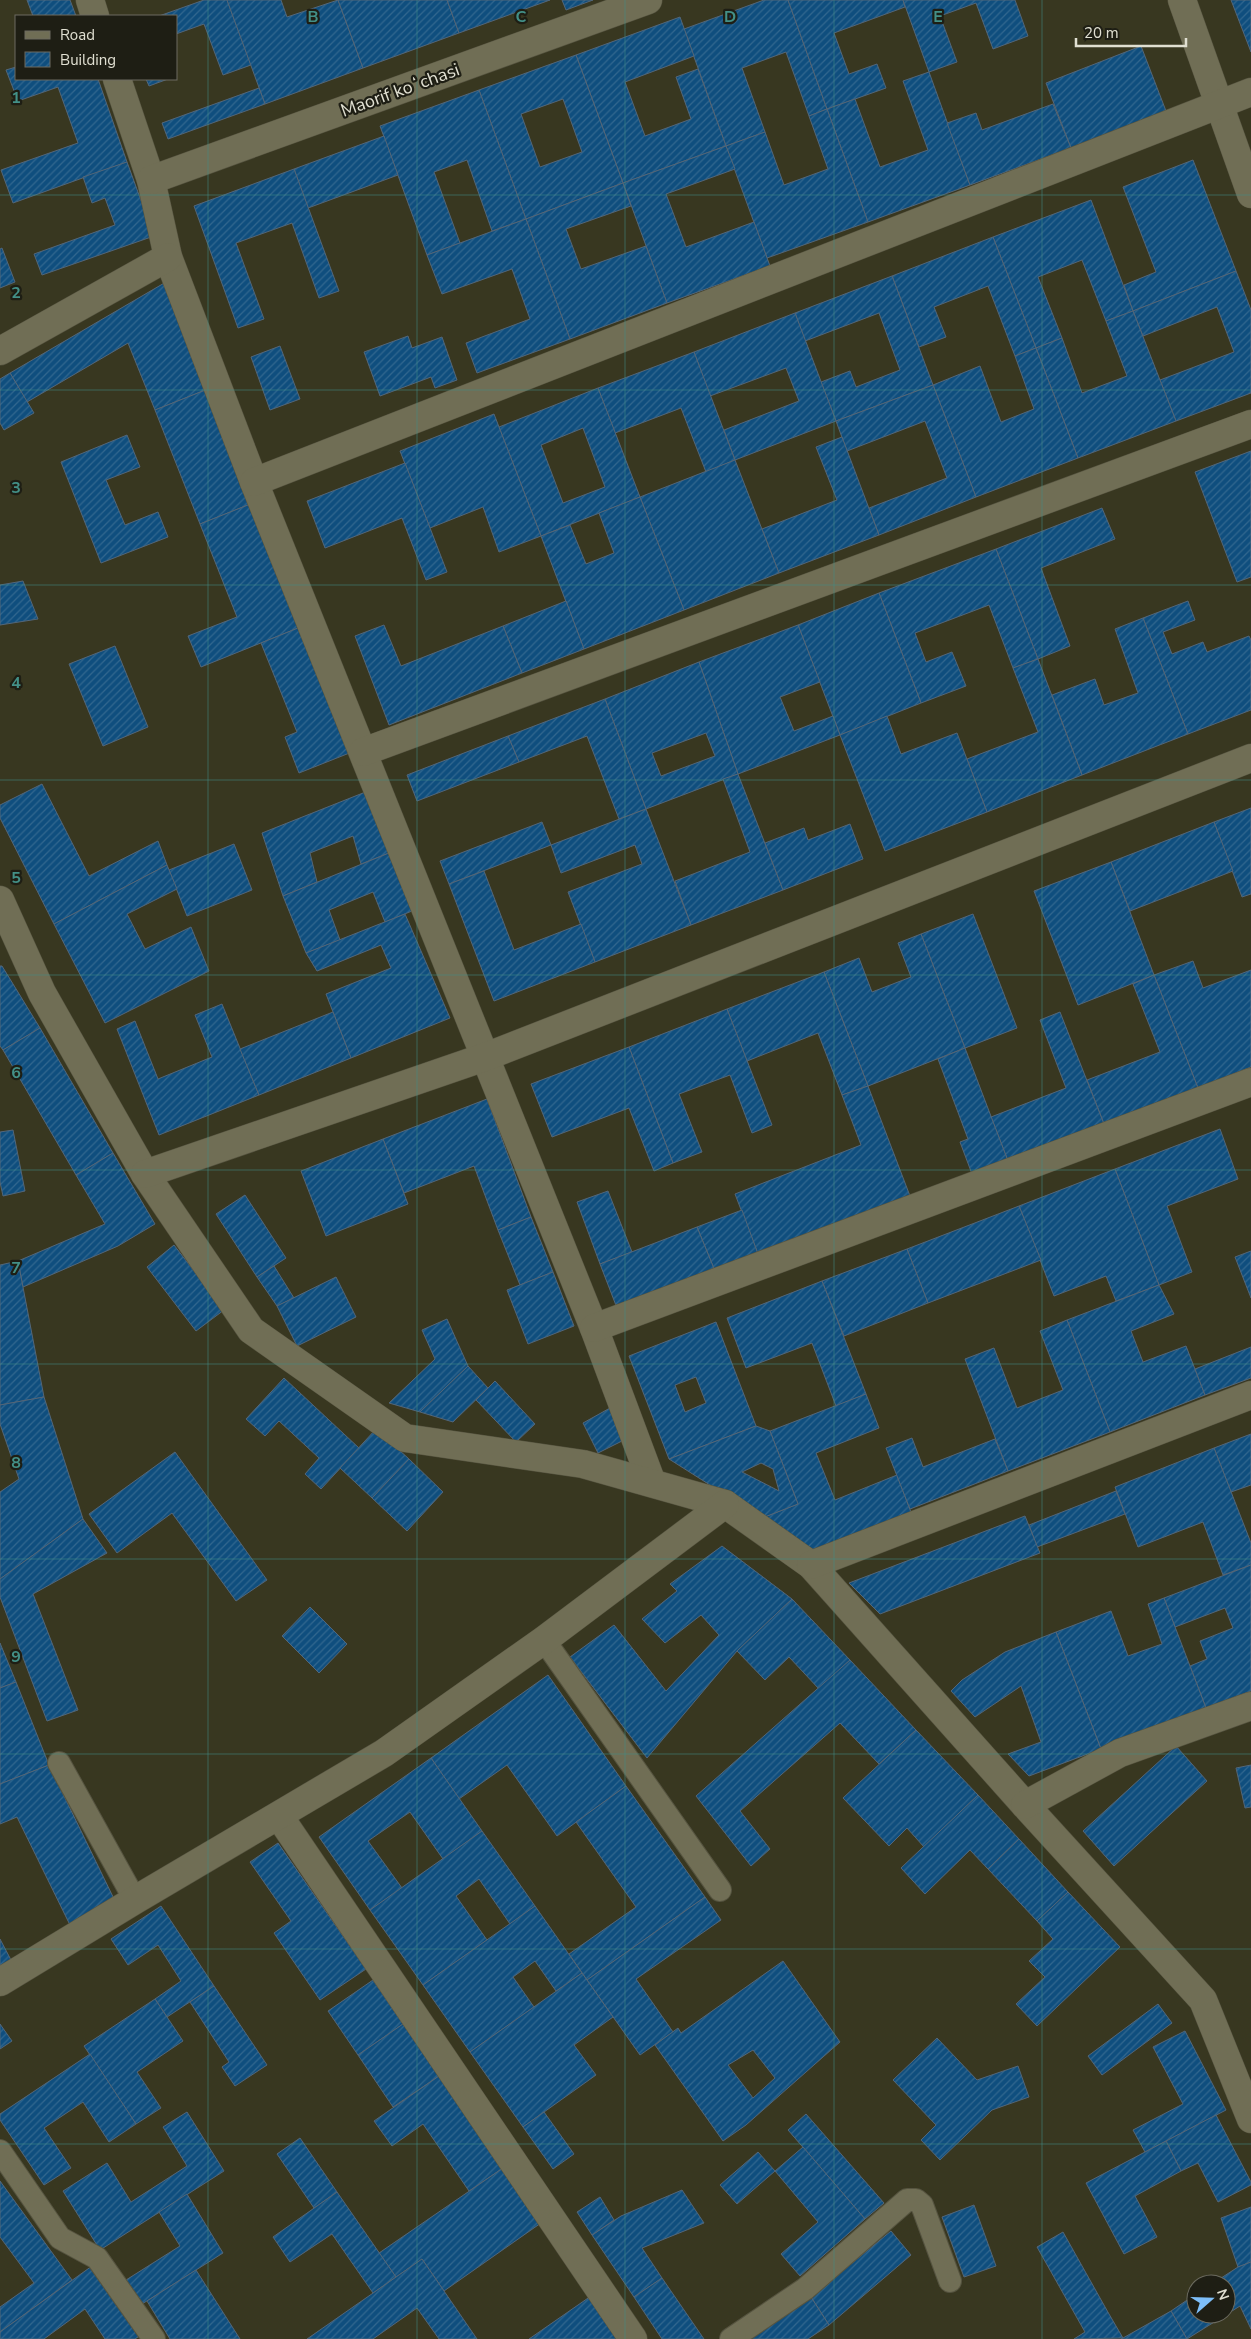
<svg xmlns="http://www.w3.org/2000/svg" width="1251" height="2339" viewBox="0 0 1251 2339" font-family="'Nunito Sans',sans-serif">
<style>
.building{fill:url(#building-hatch);stroke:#536678;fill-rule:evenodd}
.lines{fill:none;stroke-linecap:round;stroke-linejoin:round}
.lane-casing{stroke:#565440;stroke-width:24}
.street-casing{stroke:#565440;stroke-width:29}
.lane{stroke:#706e55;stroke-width:22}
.street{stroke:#706e55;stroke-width:28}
.grid{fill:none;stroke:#439087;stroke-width:1;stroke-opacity:0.55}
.labels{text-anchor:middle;stroke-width:4.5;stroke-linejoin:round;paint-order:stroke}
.street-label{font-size:18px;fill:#e0dfd1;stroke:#1e1e14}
.grid-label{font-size:16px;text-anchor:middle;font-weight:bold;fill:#439087;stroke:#1e1e14;stroke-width:4.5;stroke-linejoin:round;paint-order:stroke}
</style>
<defs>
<pattern id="building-hatch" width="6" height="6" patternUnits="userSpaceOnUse" patternTransform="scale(1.25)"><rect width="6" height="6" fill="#0f4e7e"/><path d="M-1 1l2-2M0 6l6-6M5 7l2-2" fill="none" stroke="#32678f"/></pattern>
</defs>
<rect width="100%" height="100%" fill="#383720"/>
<!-- building -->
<g class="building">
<path d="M27,0H70L76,16H33Z"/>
<path d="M204,0H227L251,65L223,75L204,24L176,34V16H159Z"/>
<path d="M227,0H281L287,17L338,0L363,68L265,104Z"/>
<path d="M338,0H447L459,33L363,68Z"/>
<path d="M447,0H550L459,33Z"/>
<path d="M562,0H593L566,10Z"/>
<path d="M764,0H788L827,109L809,116L786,52L742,68L765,132L726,146L684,29Z"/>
<path d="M788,0H903L905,7L834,33L849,74L877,64L886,88L827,109Z"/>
<path d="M903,0H1015L1028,36L993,49L976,3L940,16L957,62L929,72Z"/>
<path d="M1231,0H1251V52Z"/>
<path d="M680,17L694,56L625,82L645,136L691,119L676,77L698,69L726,146L623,183L576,55Z"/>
<path d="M1141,46L1166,111L1071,148L1046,83Z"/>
<path d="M576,55L623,183L526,219L479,90ZM563,99L582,152L540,167L521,114Z"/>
<path d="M16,67V79H98L127,162L13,203L1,170L78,143L58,87L18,101L6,70Z"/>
<path d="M929,72L970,185L868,222L827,109L855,99L880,167L928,150L903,81Z"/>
<path d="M146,79H168L149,86Z"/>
<path d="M259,88L265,104L168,139L162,123Z"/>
<path d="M479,90L526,219L492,231L467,160L434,172L460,243L427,255L380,126Z"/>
<path d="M1053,104L1071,148L970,185L947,123L976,113L982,130Z"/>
<path d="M827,109L868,222L767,258L726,146L765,132L784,185L828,169L809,116Z"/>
<path d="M384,136L398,175L308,208L294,169Z"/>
<path d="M726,146L735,169L666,194L686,247L754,222L770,266L667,303L623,183Z"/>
<path d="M1193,160L1236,271L1133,311L1124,285L1156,272L1123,187Z"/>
<path d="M127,162L154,236L42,275L34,254L115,225L105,198L92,203L83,177Z"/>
<path d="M294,169L339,291L319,298L292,223L236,243L264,319L238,328L194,206Z"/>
<path d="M623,183L631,206L566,229L581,269L646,246L667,303L570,339L526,219Z"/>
<path d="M1091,200L1133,311L1106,321L1082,260L1038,277L1062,338L1036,348L993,237Z"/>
<path d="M526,219L570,339L477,373L466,343L530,319L512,269L442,294L427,255Z"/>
<path d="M993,237L1036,348L1015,356L988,286L934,307L946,337L919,347L892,276Z"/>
<path d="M2,248L15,282L0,288V249Z"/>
<path d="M1236,271L1251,310V393L1176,421L1160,380L1234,352L1217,307L1143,336L1133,311Z"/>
<path d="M892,276L933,385L836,421L821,382L850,371L856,387L900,370L879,313L805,341L795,313Z"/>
<path d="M166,282L208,389L155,410L128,343L27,402L10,373Z"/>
<path d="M1133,311L1176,421L1078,458L1036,348L1062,338L1082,393L1127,376L1106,321Z"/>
<path d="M795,313L836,421L735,460L724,430L799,401L786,368L710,396L694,352Z"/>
<path d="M408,336L412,348L442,337L457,380L435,388L431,377L380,396L364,352Z"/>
<path d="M280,346L300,399L270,410L251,357Z"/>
<path d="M1036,348L1078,458L976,497L933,385L980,366L1001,422L1034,409L1015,356Z"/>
<path d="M694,352L735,460L706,472L681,408L615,433L598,388Z"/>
<path d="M10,373L34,413L4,430L0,423V379Z"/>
<path d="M933,385L976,497L879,535L869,508L947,478L925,421L847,451L836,421Z"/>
<path d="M598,388L640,497L541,536L499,427ZM583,428L605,487L563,503L541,445Z"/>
<path d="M208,389L253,503L200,524L155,410Z"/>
<path d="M494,414L541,536L499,552L483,507L430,528L400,451Z"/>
<path d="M127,435L140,467L106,480L125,525L158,512L168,537L101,563L61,462Z"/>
<path d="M842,437L879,535L779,573L762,529L837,500L816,447Z"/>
<path d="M1251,451V577L1237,582L1195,472Z"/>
<path d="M735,460L779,573L684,610L640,497Z"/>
<path d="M405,463L447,572L426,580L402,518L325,548L307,501Z"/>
<path d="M640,497L684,610L584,649L541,536L570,525L586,564L614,553L599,513Z"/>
<path d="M253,503L303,626L201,667L188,636L237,617L200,524Z"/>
<path d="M1102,508L1115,539L1041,568L1070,646L1038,659L996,549Z"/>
<path d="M996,549L1038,659L1013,668L989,605L915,633L926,662L952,652L966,686L921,703L879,593Z"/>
<path d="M23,581L38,619L0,625V585Z"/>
<path d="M879,593L921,703L840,735L798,625Z"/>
<path d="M566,601L584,649L522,673L503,626Z"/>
<path d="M1188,601L1195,620L1163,632L1172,654L1203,642L1207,652L1249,636L1251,640V710L1188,734L1143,618Z"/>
<path d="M1143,618L1188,734L1082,775L1052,695L1095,679L1104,705L1138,693L1115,629Z"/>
<path d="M384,625L401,666L503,626L522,673L389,725L355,636Z"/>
<path d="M798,625L820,682L780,697L794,731L833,716L840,735L738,774L699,662Z"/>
<path d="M303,626L352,752L299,773L285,737L297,732L261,643Z"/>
<path d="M115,646L148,727L103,746L69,664Z"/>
<path d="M1038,659L1082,775L987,812L967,759L1038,732L1013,668Z"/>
<path d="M699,662L738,774L646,809L605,699ZM706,733L715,756L661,776L652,753Z"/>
<path d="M605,699L646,809L619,819L587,736L519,762L508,736Z"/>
<path d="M887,716L901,754L957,733L987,812L885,851L840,735Z"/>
<path d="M508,736L519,762L417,801L407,775Z"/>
<path d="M738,774L783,890L691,925L675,881L750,852L723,779Z"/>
<path d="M42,784L89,876L158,841L167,865L54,924L0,818V805Z"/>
<path d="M368,791L389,853L361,864L353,836L310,853L317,882L283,896L262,833Z"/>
<path d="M1251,808V894L1242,897L1214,822Z"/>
<path d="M646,809L691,925L595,962L568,892L642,864L635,845L561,873L551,845Z"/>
<path d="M542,822L551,845L449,884L440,861Z"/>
<path d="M1214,822L1233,871L1130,911L1111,862Z"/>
<path d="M850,824L863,859L783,890L765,843L804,828L808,840Z"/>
<path d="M234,844L252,890L187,916L169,870Z"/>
<path d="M389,853L412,911L385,922L373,892L329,910L340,940L306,953L283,896Z"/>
<path d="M1111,862L1154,975L1078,1005L1034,891Z"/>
<path d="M167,865L177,889L127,914L145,949L191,927L209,971L105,1023L54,924Z"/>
<path d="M484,871L514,950L581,924L595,962L494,1001L449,884Z"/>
<path d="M405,914L450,1018L351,1058L326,994L391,968L381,945L317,971L306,953Z"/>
<path d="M973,914L1017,1028L965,1048L921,934Z"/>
<path d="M921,934L965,1048L868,1086L824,972L859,958L872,992L911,977L898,943Z"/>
<path d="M1193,961L1203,988L1251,970V1067L1198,1088L1154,975Z"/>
<path d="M0,966H2L40,1028L3,1050L0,1046Z"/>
<path d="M824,972L868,1086L842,1095L818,1033L747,1061L727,1009Z"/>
<path d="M1154,975L1198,1088L1104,1124L1087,1080L1160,1052L1133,984Z"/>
<path d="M222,1004L259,1095L159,1135L117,1029L135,1021L158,1079L212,1057L195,1015Z"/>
<path d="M727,1009L772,1125L752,1133L730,1075L679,1094L702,1152L673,1163L629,1047Z"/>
<path d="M333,1012L351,1058L259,1095L240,1049Z"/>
<path d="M1060,1012L1104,1124L1008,1161L991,1117L1066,1088L1040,1020Z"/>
<path d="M40,1028L113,1153L76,1175L3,1050Z"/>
<path d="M629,1047L673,1163L654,1171L629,1108L552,1137L531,1084Z"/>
<path d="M965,1048L1008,1161L972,1174L960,1142L968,1139L938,1059Z"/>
<path d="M868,1086L910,1196L758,1254L735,1194L861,1145L842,1095Z"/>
<path d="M487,1099L531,1217L498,1230L474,1166L404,1193L383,1139Z"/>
<path d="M1220,1129L1238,1179L1167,1206L1192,1272L1159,1285L1115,1169Z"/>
<path d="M13,1130L25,1191L3,1196L0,1182V1132Z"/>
<path d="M383,1139L408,1204L326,1236L301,1171Z"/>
<path d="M113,1153L155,1224L118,1246L23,1287L18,1261L105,1224L76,1175Z"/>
<path d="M1115,1169L1159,1285L1116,1301L1106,1276L1054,1296L1019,1206Z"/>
<path d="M608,1191L632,1252L600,1264L577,1202Z"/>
<path d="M245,1195L286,1258L257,1277L216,1214Z"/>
<path d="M1019,1206L1041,1260L928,1303L907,1249Z"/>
<path d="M742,1210L758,1254L715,1271L697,1227Z"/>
<path d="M531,1217L553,1272L520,1285L498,1230Z"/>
<path d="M697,1227L715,1271L617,1308L600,1264Z"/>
<path d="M174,1245L224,1310L196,1331L147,1267Z"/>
<path d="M907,1249L928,1303L844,1336L822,1281Z"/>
<path d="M1251,1251V1298L1235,1257Z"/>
<path d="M18,1261L44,1397L0,1405V1265Z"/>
<path d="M274,1266L294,1298L277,1306L257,1277Z"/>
<path d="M553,1272L574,1326L528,1344L507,1290Z"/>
<path d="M336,1277L356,1317L297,1346L277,1306Z"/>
<path d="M822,1281L866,1394L836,1406L812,1343L746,1368L727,1318Z"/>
<path d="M1159,1285L1174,1314L1131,1331L1143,1362L1186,1346L1205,1395L1110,1432L1067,1320Z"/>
<path d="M447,1319L468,1366L420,1412L389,1403L435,1359L422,1330Z"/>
<path d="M1067,1320L1110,1432L1008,1471L965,1359L994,1348L1017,1408L1063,1390L1040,1331Z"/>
<path d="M716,1322L756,1426L669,1459L629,1356ZM696,1377L706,1403L685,1412L675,1385Z"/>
<path d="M1251,1347V1378L1205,1395L1195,1369Z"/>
<path d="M468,1366L488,1388L453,1422L420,1412Z"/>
<path d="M284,1378L359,1448L321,1489L305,1474L319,1458L279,1421L265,1436L246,1419Z"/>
<path d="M495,1381L535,1424L516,1442L476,1400Z"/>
<path d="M866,1394L879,1428L816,1453L835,1500L897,1475L912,1515L805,1555L762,1518L798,1504L770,1431Z"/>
<path d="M44,1397L83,1519L0,1579V1492L19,1479L0,1424V1405Z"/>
<path d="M610,1408L626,1439L598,1453L583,1423Z"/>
<path d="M756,1426L770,1431L798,1504L762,1518L669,1459ZM761,1463L773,1469L779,1491L742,1472Z"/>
<path d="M376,1429L409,1459L372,1498L340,1468Z"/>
<path d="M1251,1434V1485L1231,1492L1214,1448Z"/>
<path d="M912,1438L923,1467L995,1439L1008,1471L910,1509L886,1448Z"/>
<path d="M1214,1448L1251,1543V1565L1223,1575L1203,1522L1138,1547L1115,1487Z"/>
<path d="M175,1452L267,1580L236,1601L172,1513L117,1553L89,1514Z"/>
<path d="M409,1459L443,1492L407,1531L372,1498Z"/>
<path d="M1116,1491L1125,1514L1037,1547L1029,1525Z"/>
<path d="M1025,1516L1040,1553L880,1614L849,1583Z"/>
<path d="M83,1519L107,1553L33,1594L78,1710L47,1721L0,1597V1579Z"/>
<path d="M722,1546L792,1599L737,1651L647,1758L570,1657L614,1625L666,1691L719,1635L701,1615L665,1643L642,1619L677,1591L670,1584Z"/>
<path d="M1251,1565V1691L1206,1708L1190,1666L1207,1659L1200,1641L1233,1628L1225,1608L1175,1627L1164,1598Z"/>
<path d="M1164,1598L1206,1708L1101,1749L1056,1632L1111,1611L1128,1656L1162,1644L1148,1604Z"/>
<path d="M792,1599L850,1660L819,1689L789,1657L765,1680L737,1651Z"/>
<path d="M310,1607L347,1644L319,1673L282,1636Z"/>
<path d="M1056,1632L1101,1749L1029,1776L1008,1754L1041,1742L1021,1686L975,1717L951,1691L962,1680L1005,1652Z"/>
<path d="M0,1643L16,1682L0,1688Z"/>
<path d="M850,1660L916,1730L879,1764L840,1723L740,1811L770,1849L751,1866L696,1796Z"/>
<path d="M548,1675L626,1786L557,1836L507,1765L459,1799L431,1758Z"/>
<path d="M16,1682L49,1765L0,1784V1688Z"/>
<path d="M916,1730L978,1795L924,1847L907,1828L889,1846L843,1798Z"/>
<path d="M1176,1746L1207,1781L1114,1866L1083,1831Z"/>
<path d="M431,1758L482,1831L443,1859L410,1812L368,1841L402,1888L370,1910L319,1837Z"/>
<path d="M49,1765L116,1903L70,1925L17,1817L0,1824V1784Z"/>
<path d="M1251,1765V1807L1245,1808L1236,1768Z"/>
<path d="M626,1786L705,1897L587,1980L569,1954L636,1907L576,1822Z"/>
<path d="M978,1795L1019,1839L988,1869L970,1850L925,1894L901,1868Z"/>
<path d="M482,1831L535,1906L510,1924L479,1879L456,1896L487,1940L423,1985L370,1910Z"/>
<path d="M1019,1839L1068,1892L1037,1921L988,1869Z"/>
<path d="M278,1843L366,1969L320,2000L274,1933L291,1921L250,1862Z"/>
<path d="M1068,1892L1120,1947L1037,2026L1016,2004L1045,1977L1029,1961L1053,1939L1037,1921Z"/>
<path d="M705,1897L721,1920L636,1979L673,2032L640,2055L587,1980Z"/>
<path d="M161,1906L214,1986L167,2017L155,1999L181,1981L158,1945L128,1965L111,1939Z"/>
<path d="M535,1906L582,1973L556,1991L535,1961L513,1977L534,2007L470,2052L423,1985Z"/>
<path d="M0,1939L11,1960L0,1966Z"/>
<path d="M783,1961L840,2042L746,2125L723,2141L655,2045L678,2028L681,2033ZM753,2050L775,2078L753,2098L728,2065Z"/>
<path d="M582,1973L613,2017L574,2045L596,2075L523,2127L470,2052Z"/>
<path d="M373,1980L403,2024L358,2055L328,2011Z"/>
<path d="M214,1986L267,2065L235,2086L222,2067L229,2062L190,2002Z"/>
<path d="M155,1999L183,2041L137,2072L161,2108L136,2124L84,2046Z"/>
<path d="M1158,2004L1172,2023L1102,2075L1088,2056Z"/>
<path d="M0,2024L12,2041L0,2049Z"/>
<path d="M403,2024L439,2076L393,2107L358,2055Z"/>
<path d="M1185,2031L1226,2110L1145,2152L1133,2130L1183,2104L1153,2047Z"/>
<path d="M937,2038L977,2080L1018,2066L1029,2097L992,2110L940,2160L921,2140L936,2125L893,2080Z"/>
<path d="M90,2054L136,2124L109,2142L83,2102L44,2128L71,2168L44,2185L0,2120V2114Z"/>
<path d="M439,2076L503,2168L469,2191L423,2124L392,2146L374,2121Z"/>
<path d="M187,2112L224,2171L100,2250L63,2191L107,2163L131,2202L187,2166L163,2127Z"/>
<path d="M544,2112L574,2154L553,2169L523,2127Z"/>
<path d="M806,2114L884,2203L865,2219L788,2130Z"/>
<path d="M1216,2115L1251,2182V2185L1218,2202L1198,2163L1181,2171L1166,2141Z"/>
<path d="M300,2138L337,2192L314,2208L277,2154Z"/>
<path d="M1166,2141L1181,2171L1135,2196L1157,2237L1124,2254L1086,2183Z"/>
<path d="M803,2147L865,2219L800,2276L781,2254L818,2222L775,2171Z"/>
<path d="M758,2152L775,2171L737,2204L720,2185Z"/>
<path d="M503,2168L541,2223L444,2291L422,2259L396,2277L379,2253Z"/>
<path d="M0,2181L72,2280L0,2332V2307L34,2283L0,2237Z"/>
<path d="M682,2190L704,2223L642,2248L662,2278L634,2297L592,2235L621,2216Z"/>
<path d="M337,2192L396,2277L373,2293L332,2234L290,2262L273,2237Z"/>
<path d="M187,2194L223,2253L142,2304L126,2280L180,2246L159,2212Z"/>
<path d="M600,2197L614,2220L592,2235L577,2212Z"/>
<path d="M974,2205L996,2266L964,2277L942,2217Z"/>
<path d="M1251,2207V2262L1238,2267L1221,2218Z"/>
<path d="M891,2231L911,2255L829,2325L811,2297Z"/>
<path d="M1063,2232L1109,2314L1123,2338L1074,2339L1085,2332L1037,2247Z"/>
<path d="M422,2259L477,2339H439L417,2308L373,2339H307Z"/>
<path d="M1251,2262V2329L1240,2306L1187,2339L1171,2311L1196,2294V2314H1226V2284H1212L1238,2267Z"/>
<path d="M92,2266L141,2335L135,2339H105L85,2309L44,2339H0V2332Z"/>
<path d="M196,2270L240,2339H170L147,2301Z"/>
<path d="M662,2278L704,2339H662L634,2297Z"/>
<path d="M591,2296L621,2339H529Z"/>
<path d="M811,2297L829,2325L808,2339H749Z"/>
<path d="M1171,2311L1187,2339H1121L1123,2338Z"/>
</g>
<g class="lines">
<!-- lane casing -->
<g class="lane-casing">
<g id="lane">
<path d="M544,1640L720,1890"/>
<path d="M59,1763L135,1900"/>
<path d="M0,2151L60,2238L97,2258L154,2339"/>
<path d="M731,2339L805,2289L907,2200H916L922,2205L950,2281"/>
</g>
</g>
<!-- street casing -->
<g class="street-casing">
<g id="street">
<path d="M90,0L95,16"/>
<path d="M1182,0L1251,194"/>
<path d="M117,79L151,180L168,257L254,482L594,1328L652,1483"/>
<path d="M151,180L648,0"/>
<path d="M0,351L168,257"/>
<path d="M254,482L1251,92"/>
<path d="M363,752L1251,424"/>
<path d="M0,900L42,993L145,1174L251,1330L405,1438L583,1464L725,1504L811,1565L1025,1805L1203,2000L1251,2119"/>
<path d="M145,1174L485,1057L1251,758"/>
<path d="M594,1328L1251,1082"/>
<path d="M811,1565L1251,1395"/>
<path d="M1025,1805L1120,1753L1251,1706"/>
<path d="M279,1816L633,2339"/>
<path d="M0,1982L135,1900L384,1753L544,1640L725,1504"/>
</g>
</g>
<!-- lane -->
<use href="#lane" class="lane"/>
<!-- street -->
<use href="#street" class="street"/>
</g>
<!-- grid -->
<path class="grid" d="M208,0V2339M417,0V2339M625,0V2339M834,0V2339M1042,0V2339M0,195H1251M0,390H1251M0,585H1251M0,780H1251M0,975H1251M0,1170H1251M0,1364H1251M0,1559H1251M0,1754H1251M0,1949H1251M0,2144H1251"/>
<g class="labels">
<!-- street labels -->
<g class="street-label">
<text transform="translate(400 90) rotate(-20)" y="6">Maorif koʻchasi</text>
</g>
</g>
<g class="grid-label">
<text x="313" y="22">B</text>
<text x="521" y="22">C</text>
<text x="730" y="22">D</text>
<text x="938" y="22">E</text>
<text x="16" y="103">1</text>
<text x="16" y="298">2</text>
<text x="16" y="493">3</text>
<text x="16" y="688">4</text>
<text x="16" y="883">5</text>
<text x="16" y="1078">6</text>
<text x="16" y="1273">7</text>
<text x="16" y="1468">8</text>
<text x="16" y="1662">9</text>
</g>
<!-- legend -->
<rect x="15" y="15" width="162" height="65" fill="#1e1e14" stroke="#6c6b60"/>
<rect x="25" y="31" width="25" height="8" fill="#706e55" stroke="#6c6b60"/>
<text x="60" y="40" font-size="15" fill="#e0dfd1">Road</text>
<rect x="25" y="52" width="25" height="15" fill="url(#building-hatch)" stroke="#6c6b60"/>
<text x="60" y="65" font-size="15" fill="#e0dfd1">Building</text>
<!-- north arrow -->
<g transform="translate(1211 2299) rotate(70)"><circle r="24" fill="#1e1e14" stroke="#6c6b60"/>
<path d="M0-4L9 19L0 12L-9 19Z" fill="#7dbef9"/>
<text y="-8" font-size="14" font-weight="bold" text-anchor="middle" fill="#e0dfd1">N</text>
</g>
<!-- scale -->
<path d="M1076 38v8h110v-8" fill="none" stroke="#e0dfd1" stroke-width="2.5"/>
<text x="1084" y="38" font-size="15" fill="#e0dfd1" stroke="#1e1e14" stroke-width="4" paint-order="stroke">20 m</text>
</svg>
